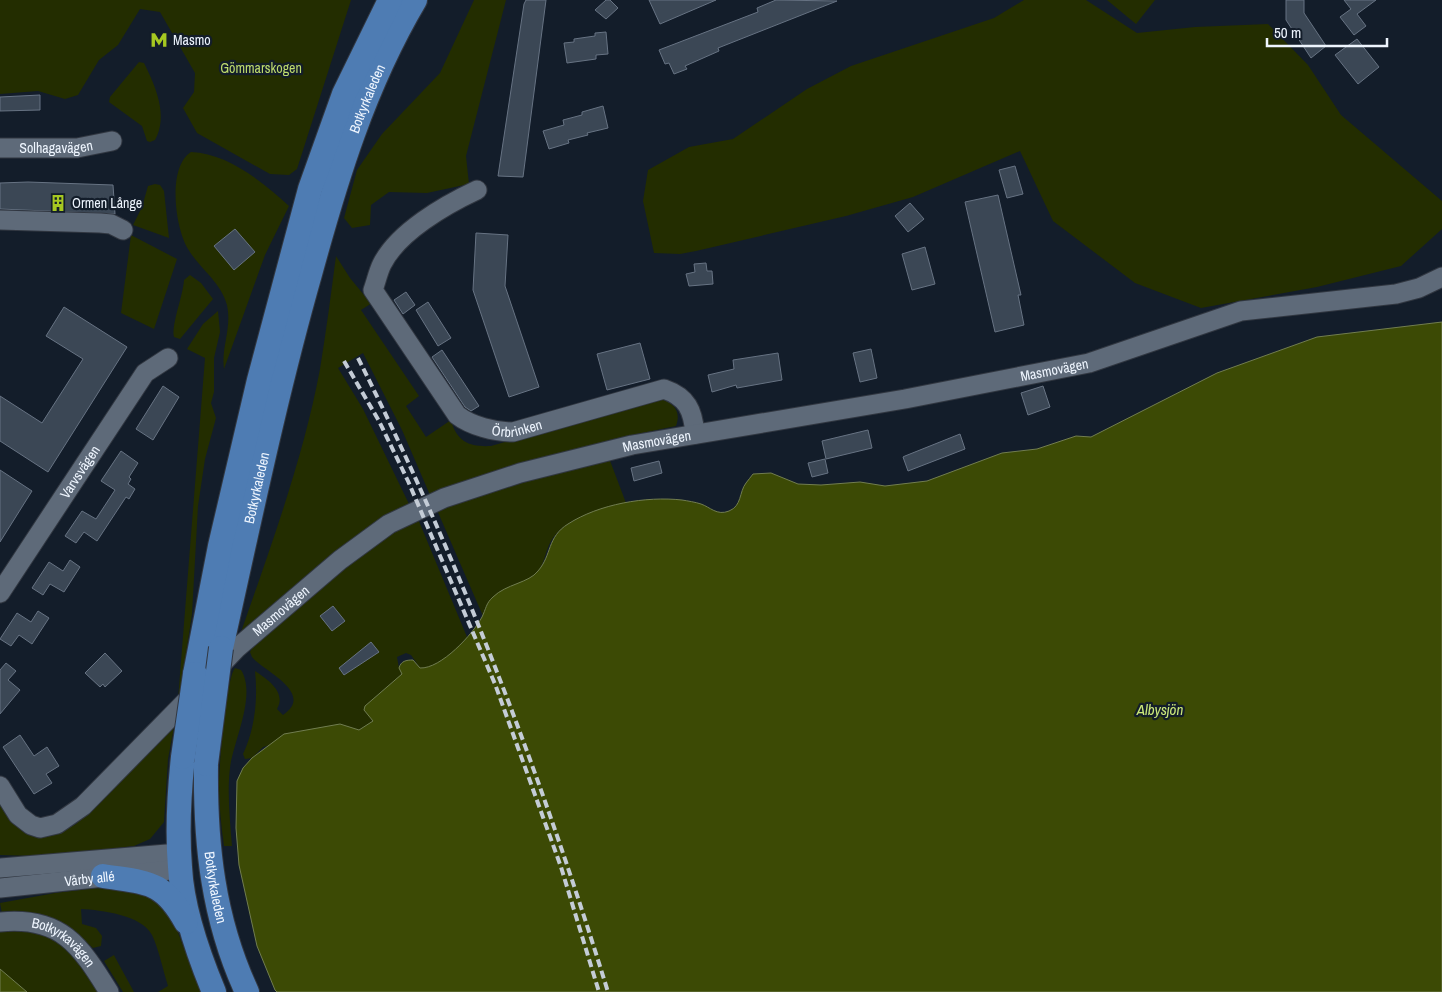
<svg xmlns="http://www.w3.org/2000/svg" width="1442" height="992" viewBox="0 0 1442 992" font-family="'Archivo Narrow',sans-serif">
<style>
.green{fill:#232d00}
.water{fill:#3c4a05;stroke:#717d50}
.building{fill:#3b4755;stroke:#677383}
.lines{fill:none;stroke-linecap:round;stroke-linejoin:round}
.minor-casing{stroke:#313741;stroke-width:21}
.major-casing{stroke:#313741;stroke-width:26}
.minor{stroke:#5e6a79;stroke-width:19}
.major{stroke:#4e7cb3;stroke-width:24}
.rail{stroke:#c4ccd6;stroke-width:4;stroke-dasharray:8 4;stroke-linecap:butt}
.major-bridge-casing{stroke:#313741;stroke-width:26;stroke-linecap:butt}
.major-bridge{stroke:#4e7cb3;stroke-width:24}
.labels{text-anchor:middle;stroke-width:4.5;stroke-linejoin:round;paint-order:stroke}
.poi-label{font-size:14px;fill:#eef5fe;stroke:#131d2a;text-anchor:start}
.park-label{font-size:14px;fill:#bedb6d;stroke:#131d2a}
.street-label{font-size:14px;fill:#eef5fe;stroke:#131d2a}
.water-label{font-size:15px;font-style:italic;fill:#cce97b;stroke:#131d2a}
</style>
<rect width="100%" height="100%" fill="#131d2a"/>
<!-- green -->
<g class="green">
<path d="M0,0H351L297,169L289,175L270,174L197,133L183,108L194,92L195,73L160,12L140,9L118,45L99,60L78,95L65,99L38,91L0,94Z"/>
<path d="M474,0H506L466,156L469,184L427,193L389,192L371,205L370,225L352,228L344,218L357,170L382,134L440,73Z"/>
<path d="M1024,0H1086L1137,33L1195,27L1268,24L1308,65L1341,115L1442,201V229L1401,266L1317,287L1201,308L1135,283L1053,221L1020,151L913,197L846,216L696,251L680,254L654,253L643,201L648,170L689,147L733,139L807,89L851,66L994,18Z"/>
<path d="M1107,0H1155L1136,24Z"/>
<path d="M139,62L144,63C155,85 169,116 155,140L150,142L147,141L142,126L109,102L110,97Z"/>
<path d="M191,152C227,153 263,182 289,206L265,255L224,369C221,347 232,329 227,305C221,282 199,268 188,249C175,228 167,167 191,152Z"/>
<path d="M155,184L160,185L164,191L169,238L133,225L142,207L148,186Z"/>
<path d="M131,235L177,259L154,329L121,313Z"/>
<path d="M336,256L350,278L364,295H369L372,303L361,310L419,396L406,406L426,437L451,420C457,443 471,447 491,446L657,398C672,402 682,409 676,426L613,439L430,495L402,430L363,353L338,368L363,409L409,504L240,635C270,548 303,460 320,369C326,332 331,294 336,256Z"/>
<path d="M190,275L201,283L213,299L180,339L174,337C171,325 183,296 184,280Z"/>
<path d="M218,311L220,332L214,358V392L211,403L216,418L205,459L198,506L192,614L177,712L205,358L187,349L203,324Z"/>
<path d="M609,458L626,503C601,509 565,517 551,541C545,551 545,564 537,572C520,591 489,586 483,616L437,510L541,477Z"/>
<path d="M418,519L467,637C456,650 438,669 420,668L411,655L406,653L397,657L399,668L402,674L365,706L364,710L373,721L359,730L340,724L263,747L252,758L245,759L243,754C255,729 258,698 255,671C267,679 287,692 277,709L283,715C316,693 262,670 252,657L250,652L252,648C299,606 361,545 418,519Z"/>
<path d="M235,668L241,670C257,695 233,742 230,768C227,793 230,821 232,846H224C221,825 219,805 219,785C219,767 226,678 235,668Z"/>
<path d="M174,727L168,759L164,822L150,839L134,846L84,852L36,856L0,855V800L34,836L58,834L76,824Z"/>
<path d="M96,888L147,892L172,917L201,992H158L168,986C163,970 159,950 152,935C142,915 101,910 81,909L82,924L96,928L102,936L101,946L93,948C59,917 48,914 2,914L0,903L55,893Z"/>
<path d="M0,930C56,927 71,948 99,992H27L0,969Z"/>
<path d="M114,955L116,959L134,992H123L104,961Z"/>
</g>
<!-- water -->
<g class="water">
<path d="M1442,322V992H277L275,990L257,946L239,865L236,828L237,781L243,768L252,758L284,734L340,724L359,730L373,721L364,710L365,706L402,674L399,668C401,661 406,660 413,660L420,668C441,669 473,634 482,617C486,609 486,603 493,597C506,584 529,583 538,571C552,555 547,537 568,524C599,504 646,496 682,500C688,501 695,502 701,504C710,507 717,516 729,511C742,506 739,492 746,483C748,480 751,477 753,474L771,473L798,484L821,485L860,482L885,486L927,481L1002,453L1037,449L1076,436L1091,437L1217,373L1317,337Z"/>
<path d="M0,969L27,992H0Z"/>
</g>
<!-- building -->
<g class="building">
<path d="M526,0H546L523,177L498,176L524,4Z"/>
<path d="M606,0H610L618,8L606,19L595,10Z"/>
<path d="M649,0H716L660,24Z"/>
<path d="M776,0L837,1L718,48L719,51L685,66L687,69L674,74L669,63L665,64L659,50L758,12L757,8Z"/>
<path d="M1286,0H1304V13L1326,46L1311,58L1286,20Z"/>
<path d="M1344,0H1376L1357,14L1366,26L1354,35L1340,17L1351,9Z"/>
<path d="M606,32L608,54L596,55V59L567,63L564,43L574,42V39L595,36V33Z"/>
<path d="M1357,39L1379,67L1358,84L1335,55Z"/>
<path d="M40,95V110L0,111V97Z"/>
<path d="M603,106L608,128L587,133L588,135L568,140L569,143L549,149L543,131L564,125L563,120L582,115V112Z"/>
<path d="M1015,166L1023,194L1007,198L999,170Z"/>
<path d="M28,182L113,185L115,214L0,209V183Z"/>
<path d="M998,195L1021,295H1018L1024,325L995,332L965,202Z"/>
<path d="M910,203L924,219L908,232L895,216Z"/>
<path d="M235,229L255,252L234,270L214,246Z"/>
<path d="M476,233L508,235L505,286L539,387L509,397L473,290Z"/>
<path d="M925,247L935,284L912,290L902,254Z"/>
<path d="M706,263L707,271H712L713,284L689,286L686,274L695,272L694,264Z"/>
<path d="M406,292L415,305L403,314L394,300Z"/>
<path d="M428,302L451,338L438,346L416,310Z"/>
<path d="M64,307L127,347L48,472L0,441V396L42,423L83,359L46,336Z"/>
<path d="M640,343L650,379L607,390L597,354Z"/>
<path d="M871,349L877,378L860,382L853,353Z"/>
<path d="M442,350L479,406L471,411L465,407L432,357Z"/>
<path d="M778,353L782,380L737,388L736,385L712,392L708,375L734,369L733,360Z"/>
<path d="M163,386L179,397L153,440L136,429Z"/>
<path d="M1043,386L1050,407L1028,415L1021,393Z"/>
<path d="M868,430L872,448L826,459L822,441Z"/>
<path d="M960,434L965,449L908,471L903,457L905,456Z"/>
<path d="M121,451L138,463L129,477L131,479L128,484L135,489L129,499L126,497L97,541L84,532L76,543L65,536L82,511L96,519L115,490L101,481Z"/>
<path d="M825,459L828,473L812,477L808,463Z"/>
<path d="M659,461L662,473L634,481L631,468Z"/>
<path d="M0,470L32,491L0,542Z"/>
<path d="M70,560L80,567L64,592L50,584L43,595L32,588L49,562L63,571Z"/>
<path d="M333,606L345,621L332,631L320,616Z"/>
<path d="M38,611L49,618L32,644L19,635L11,646L0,639L17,613L31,622Z"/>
<path d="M371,642L379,652L344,675L339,668Z"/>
<path d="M105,653L122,671L105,687L103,684L100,687L85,673Z"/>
<path d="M6,663L16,671L8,680L20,690L0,714V670Z"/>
<path d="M20,735L34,756L47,747L59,766L46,774L52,783L34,794L3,747Z"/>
</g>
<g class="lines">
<!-- minor casing -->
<g class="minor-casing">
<g id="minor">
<path id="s1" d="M0,148H77L112,141"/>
<path id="s2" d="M477,190C445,205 398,232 382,264C378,272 376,282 373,290L457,415C471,426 495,432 513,432L664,389C687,397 693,410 695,434"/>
<path d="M0,220L100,223L111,224L123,230"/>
<path id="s3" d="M0,593L145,373L168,358"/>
<path id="s4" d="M216,670L237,648L340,560L389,524L444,498L520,473L632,445L905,399L1089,363L1241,311L1396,294L1419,288L1442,277"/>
<path d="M0,786L18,815L31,825L40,828L57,824L83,806L195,692"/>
<path d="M0,868L179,853"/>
<path id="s5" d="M0,888L180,869"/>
<path id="s6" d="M0,922C61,916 80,945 109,992"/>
</g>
</g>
<!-- major casing -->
<g class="major-casing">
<g id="major">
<path id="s7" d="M221,648C249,523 275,397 310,274C336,179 364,86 415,0"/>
<path d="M195,674L220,546L259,380L310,189L344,94L390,0"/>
<path d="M183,757C179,794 177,831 180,867C182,907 199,956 214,992"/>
<path id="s8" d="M206,764C205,844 213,919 247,992"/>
<path d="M103,876C147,883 163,880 186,922"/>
</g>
</g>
<!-- minor -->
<use href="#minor" class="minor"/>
<!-- major -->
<use href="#major" class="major"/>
<!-- rail -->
<g class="rail">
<path d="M358,358C460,561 541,775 608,992"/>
<path d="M344,361L379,421L408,481L495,684L561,867L599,992"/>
</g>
<!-- major-bridge casing -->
<g class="major-bridge-casing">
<g id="major-bridge">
<path d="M183,757L195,674"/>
<path d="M206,764L221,648"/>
</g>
</g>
<!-- major-bridge -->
<use href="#major-bridge" class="major-bridge"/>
</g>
<!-- icons -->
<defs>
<g id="metro-bare" transform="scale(1.35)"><path d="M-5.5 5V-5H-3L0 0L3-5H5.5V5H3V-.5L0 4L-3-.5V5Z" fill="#a6c821" stroke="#131d2a" stroke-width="2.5" paint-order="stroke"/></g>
<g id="building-bare" transform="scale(1.35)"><path d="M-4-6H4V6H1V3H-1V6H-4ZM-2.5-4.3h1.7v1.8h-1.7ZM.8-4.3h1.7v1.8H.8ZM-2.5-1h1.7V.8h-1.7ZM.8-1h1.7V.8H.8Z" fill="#a6c821" stroke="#131d2a" stroke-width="2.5" paint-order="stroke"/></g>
</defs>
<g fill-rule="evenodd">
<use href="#metro-bare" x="159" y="40"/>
<use href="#building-bare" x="58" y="203"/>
</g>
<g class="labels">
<!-- poi labels -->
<g class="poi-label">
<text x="173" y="45">Masmo</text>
<text x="72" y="208">Ormen Långe</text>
</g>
<!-- park labels -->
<g class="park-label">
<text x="261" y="73">Gömmarskogen</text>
</g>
<!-- street labels -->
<g class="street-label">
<text dy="5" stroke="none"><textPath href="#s7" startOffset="569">Botkyrkaleden</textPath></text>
<text dy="5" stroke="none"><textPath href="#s1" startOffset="56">Solhagavägen</textPath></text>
<text dy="5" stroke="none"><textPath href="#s4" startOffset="912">Masmovägen</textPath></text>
<text dy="5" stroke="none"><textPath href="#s2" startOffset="364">Örbrinken</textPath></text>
<text dy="5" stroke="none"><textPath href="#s4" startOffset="508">Masmovägen</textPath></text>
<text dy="5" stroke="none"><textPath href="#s3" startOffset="145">Varvsvägen</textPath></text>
<text dy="5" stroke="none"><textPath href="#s7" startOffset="164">Botkyrkaleden</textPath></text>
<text dy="5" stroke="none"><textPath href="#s4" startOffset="88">Masmovägen</textPath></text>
<text dy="5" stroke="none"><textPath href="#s5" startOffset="90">Vårby allé</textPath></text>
<text dy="5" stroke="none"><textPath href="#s8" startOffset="124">Botkyrkaleden</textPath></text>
<text dy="5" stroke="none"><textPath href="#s6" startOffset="70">Botkyrkavägen</textPath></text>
</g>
<!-- water labels -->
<g class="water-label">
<text x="1160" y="715">Albysjön</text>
</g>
</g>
<!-- scale -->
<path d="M1267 38v8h120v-8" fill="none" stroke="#eef5fe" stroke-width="2.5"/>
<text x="1274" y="38" font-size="15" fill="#eef5fe" stroke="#131d2a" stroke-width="4" paint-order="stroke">50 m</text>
</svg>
